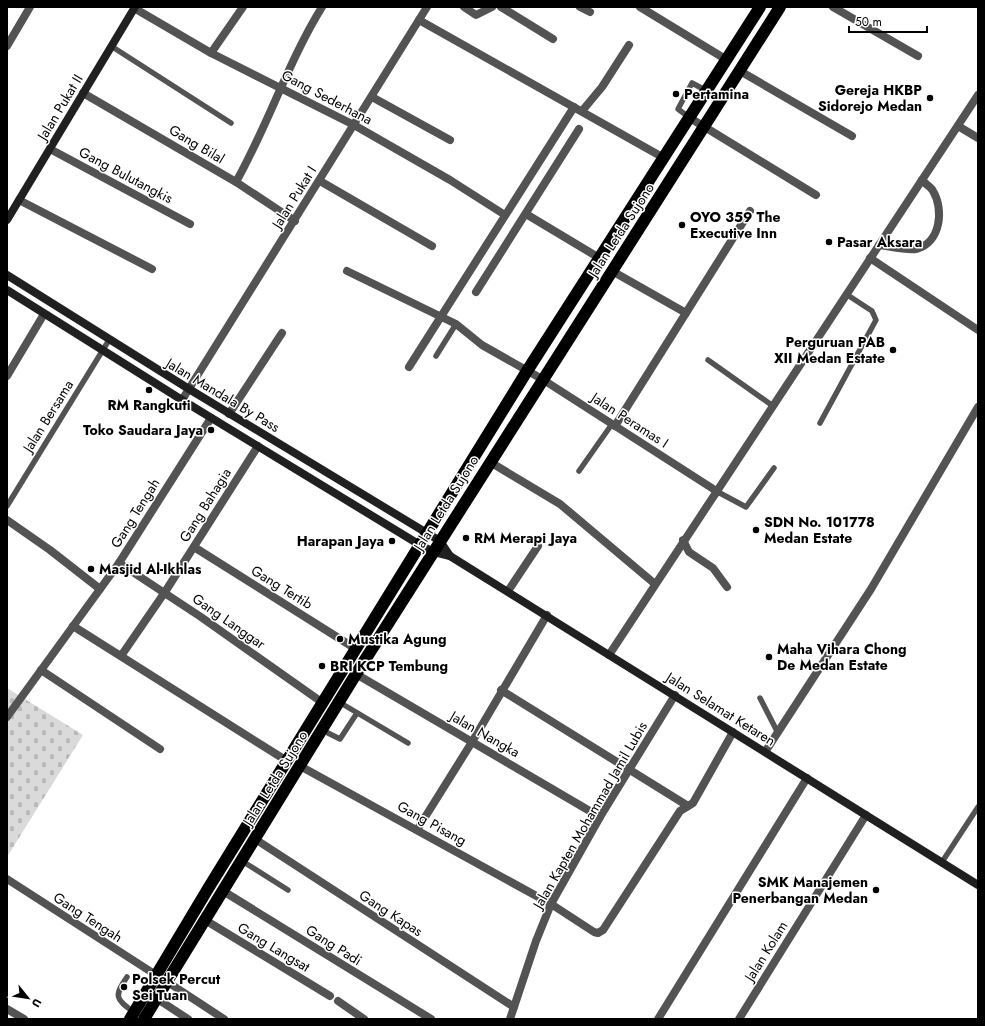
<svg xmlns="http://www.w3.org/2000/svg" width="985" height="1026" viewBox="0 0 985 1026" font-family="Jost,sans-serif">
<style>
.cemetery{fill:url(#cemetery-stones)}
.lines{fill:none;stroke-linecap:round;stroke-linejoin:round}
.lane{stroke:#535353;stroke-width:5.5}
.street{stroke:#535353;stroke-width:8}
.secondary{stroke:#202020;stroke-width:8}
.highway{stroke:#000;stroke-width:12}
.poi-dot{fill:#000;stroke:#fff;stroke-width:1.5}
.labels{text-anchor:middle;stroke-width:3;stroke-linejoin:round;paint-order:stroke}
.poi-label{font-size:14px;font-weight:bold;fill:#000;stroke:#fff;text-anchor:start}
.street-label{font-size:14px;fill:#000;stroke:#fff}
</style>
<defs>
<pattern id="cemetery-stones" width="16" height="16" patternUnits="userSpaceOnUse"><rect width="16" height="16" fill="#dadada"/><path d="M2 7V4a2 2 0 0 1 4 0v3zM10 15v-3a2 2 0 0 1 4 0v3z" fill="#b9b9b9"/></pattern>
</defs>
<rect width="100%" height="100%" fill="#fff"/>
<!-- cemetery -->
<path class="cemetery" d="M7,688L83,735L7,857Z"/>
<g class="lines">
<!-- lane -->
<g class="lane">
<path d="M111,46L231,123"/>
<path d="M690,118L678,109L692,83L722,99"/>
<path d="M436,356L456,324"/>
<path d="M708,360L773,406"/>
<path d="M820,423L876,320L872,311L846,294"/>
<path d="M579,471L612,424"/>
<path d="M718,492L746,507L774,468"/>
<path d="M7,506L109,340"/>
<path d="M760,698L778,733"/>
<path d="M339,702L408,743"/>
<path d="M322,730L340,739L357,713"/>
<path d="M242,861L288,890"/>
<path d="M942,862L978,807"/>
<path d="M127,977C114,996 115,999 134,1012"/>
</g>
<!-- street -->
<g class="street">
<path d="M464,7L476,15L492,7"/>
<path d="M501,7L553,39"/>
<path d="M580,7L590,12"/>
<path d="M640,7L727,60"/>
<path d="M833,7L918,56"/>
<path d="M134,8L211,53L354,125L450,180L505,215"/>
<path d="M419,20L664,158"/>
<path d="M7,46L30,7"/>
<path d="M211,53L243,7"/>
<path d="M740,71L852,136"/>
<path d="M83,93L236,182L295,221"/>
<path d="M372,97L450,140"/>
<path d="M582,111L602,87L629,45"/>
<path d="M690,118L816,195"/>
<path d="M958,126L978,138"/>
<path d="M50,149L190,224"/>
<path d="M320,181L432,246"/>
<path d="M236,182C268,125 288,62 322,7"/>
<path d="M19,200L152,269"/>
<path d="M526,214L601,259"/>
<path d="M879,245C888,246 908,251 916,249C941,243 944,209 933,191C931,187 925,184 922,180"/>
<path d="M870,258L978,330"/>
<path d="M347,271L456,324L482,345L542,379L718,492"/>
<path d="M612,271L686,313"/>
<path d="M476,292L579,129"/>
<path d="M409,367L574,107"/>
<path d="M7,376L44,314"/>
<path d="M182,400L427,7"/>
<path d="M229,414L282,333"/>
<path d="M615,426L750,211"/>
<path d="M490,462L560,504L655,584"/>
<path d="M7,520L50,550L100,589"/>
<path d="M683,540L689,552L713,568L727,587"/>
<path d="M194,547L356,649"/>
<path d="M119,563L201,617L323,703"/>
<path d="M508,591L538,546"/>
<path d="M73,626L287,761"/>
<path d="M609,655L978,95"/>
<path d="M121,656L165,592L258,446"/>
<path d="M41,670L160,749"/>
<path d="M356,674L600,817"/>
<path d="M501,690L688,806"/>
<path d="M7,717L119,563L211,418"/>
<path d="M765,752L871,589L978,407"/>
<path d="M300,766L551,904L594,932L598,933L603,930L680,811L693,803L733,732"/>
<path d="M417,830L472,742L547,615"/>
<path d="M255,839L514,1007"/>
<path d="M7,879L156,975"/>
<path d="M223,891L431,1019"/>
<path d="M205,920L330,996"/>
<path d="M166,981L224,1019"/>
<path d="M156,998L188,1019"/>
<path d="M338,1001L364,1019"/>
<path d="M7,1009L24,1019"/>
<path d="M510,1019L536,941L551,904L600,817L675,695"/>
<path d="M658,1019L807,778"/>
<path d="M739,1019L866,815"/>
</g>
<!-- secondary -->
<g class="secondary">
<path d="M7,220L135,7"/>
<path d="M7,275L189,389L440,541L450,556"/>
<path d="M7,290L182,400L420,545L434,552L450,556L978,885"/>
</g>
<!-- highway -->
<g class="highway">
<path d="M130,1019L209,887L527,371L760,7"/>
<path d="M144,1019L356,674L780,7"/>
</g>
</g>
<!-- markers -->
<g class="poi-dot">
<circle cx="676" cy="94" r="4"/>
<circle cx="930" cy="98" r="4"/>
<circle cx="682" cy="225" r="4"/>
<circle cx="829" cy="242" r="4"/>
<circle cx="893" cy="350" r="4"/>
<circle cx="149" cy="390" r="4"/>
<circle cx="211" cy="430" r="4"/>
<circle cx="756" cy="530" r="4"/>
<circle cx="466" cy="538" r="4"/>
<circle cx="392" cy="541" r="4"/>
<circle cx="91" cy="569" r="4"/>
<circle cx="340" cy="639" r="4"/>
<circle cx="769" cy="657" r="4"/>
<circle cx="322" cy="666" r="4"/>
<circle cx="876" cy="890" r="4"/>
<circle cx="124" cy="987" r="4"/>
</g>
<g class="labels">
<!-- poi labels -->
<g class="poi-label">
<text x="922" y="95" text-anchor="end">Gereja HKBP<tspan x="922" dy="16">Sidorejo Medan</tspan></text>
<text x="684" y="99">Pertamina</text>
<text x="690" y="222">OYO 359 The<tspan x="690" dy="16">Executive Inn</tspan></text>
<text x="837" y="247">Pasar Aksara</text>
<text x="885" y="347" text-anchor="end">Perguruan PAB<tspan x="885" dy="16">XII Medan Estate</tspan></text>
<text x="149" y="410" text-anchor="middle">RM Rangkuti</text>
<text x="203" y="435" text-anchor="end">Toko Saudara Jaya</text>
<text x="764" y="527">SDN No. 101778<tspan x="764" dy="16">Medan Estate</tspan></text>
<text x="474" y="543">RM Merapi Jaya</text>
<text x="384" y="546" text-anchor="end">Harapan Jaya</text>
<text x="99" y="574">Masjid Al-Ikhlas</text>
<text x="348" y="644">Mustika Agung</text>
<text x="777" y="654">Maha Vihara Chong<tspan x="777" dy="16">De Medan Estate</tspan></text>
<text x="330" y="671">BRI KCP Tembung</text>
<text x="868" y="887" text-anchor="end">SMK Manajemen<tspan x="868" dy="16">Penerbangan Medan</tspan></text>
<text x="132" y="984">Polsek Percut<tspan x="132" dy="16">Sei Tuan</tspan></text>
</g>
<!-- street labels -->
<g class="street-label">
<text transform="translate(327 97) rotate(28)" y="5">Gang Sederhana</text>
<text transform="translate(60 107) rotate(-59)" y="5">Jalan Pukat II</text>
<text transform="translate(197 144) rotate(31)" y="5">Gang Bilal</text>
<text transform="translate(126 175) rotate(28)" y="5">Gang Bulutangkis</text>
<text transform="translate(294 197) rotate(-58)" y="5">Jalan Pukat I</text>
<text transform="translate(621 230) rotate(-57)" y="5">Jalan Letda Sujono</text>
<text transform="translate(223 395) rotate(31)" y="5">Jalan Mandala By Pass</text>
<text transform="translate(48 416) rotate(-58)" y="5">Jalan Bersama</text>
<text transform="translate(630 420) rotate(33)" y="5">Jalan Peramas I</text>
<text transform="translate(446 503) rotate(-58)" y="5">Jalan Letda Sujono</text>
<text transform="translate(205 505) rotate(-58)" y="5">Gang Bahagia</text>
<text transform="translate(135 513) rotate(-58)" y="5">Gang Tengah</text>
<text transform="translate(282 587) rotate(32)" y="5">Gang Tertib</text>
<text transform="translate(229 621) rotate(35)" y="5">Gang Langgar</text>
<text transform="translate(721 709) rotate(32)" y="5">Jalan Selamat Ketaren</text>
<text transform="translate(485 734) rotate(30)" y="5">Jalan Nangka</text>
<text transform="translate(275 778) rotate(-58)" y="5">Jalan Letda Sujono</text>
<text transform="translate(590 815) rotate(-60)" y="5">Jalan Kapten Mohammad Jamil Lubis</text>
<text transform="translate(432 823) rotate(29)" y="5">Gang Pisang</text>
<text transform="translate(391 913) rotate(33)" y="5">Gang Kapas</text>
<text transform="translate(88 917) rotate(33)" y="5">Gang Tengah</text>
<text transform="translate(334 945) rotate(32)" y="5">Gang Padi</text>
<text transform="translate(274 947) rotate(31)" y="5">Gang Langsat</text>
<text transform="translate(766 951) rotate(-58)" y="5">Jalan Kolam</text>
</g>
</g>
<!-- border -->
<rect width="985" height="1026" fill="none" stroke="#000000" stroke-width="16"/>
<!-- north arrow -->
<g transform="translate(28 998) rotate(120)" stroke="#ffffff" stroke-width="3" paint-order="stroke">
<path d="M0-3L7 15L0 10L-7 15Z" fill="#000000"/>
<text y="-6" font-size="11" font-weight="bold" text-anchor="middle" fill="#000000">U</text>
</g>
<!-- scale -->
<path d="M849 26v6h78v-6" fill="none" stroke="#000000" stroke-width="2"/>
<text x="855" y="26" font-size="12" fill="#000000" stroke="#ffffff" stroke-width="3" paint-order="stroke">50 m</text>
</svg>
